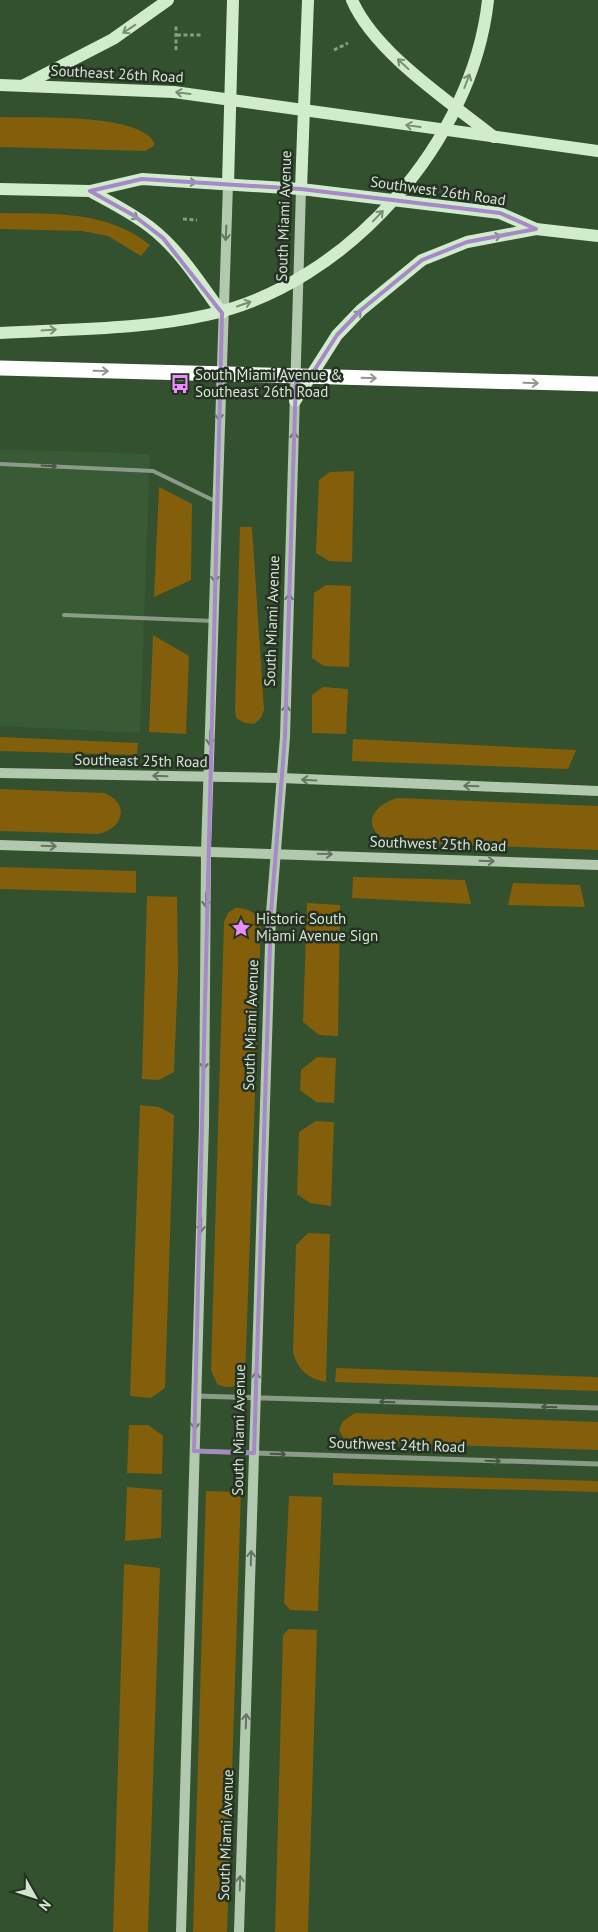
<svg xmlns="http://www.w3.org/2000/svg" width="598" height="1932" viewBox="0 0 598 1932" font-family="'PT Sans',sans-serif">
<style>
.built{fill:#385a34}
.green{fill:#835f0b}
.lines{fill:none;stroke-linecap:round;stroke-linejoin:round}
.path{stroke:#869d83;stroke-width:3;stroke-dasharray:4 2.5;stroke-linecap:butt}
.service{stroke:#8c9a8a;stroke-width:4}
.minor{stroke:#8c9a8a;stroke-width:5}
.secondary{stroke:#b2c8af;stroke-width:10}
.primary{stroke:#d0eccb;stroke-width:12}
.primary-bridge{stroke:#d0eccb;stroke-width:12}
.motorway-bridge{stroke:#fff;stroke-width:15}
.oneway{stroke:#7a8e77}
.oneway2{stroke:#647562}
.oneway3{stroke:#929891}
.oneway4{stroke:#495647}
.marked{fill:none;stroke:#a788c8;stroke-width:4;stroke-linejoin:round}
.labels{text-anchor:middle;stroke-width:5;stroke-linejoin:round;paint-order:stroke}
.street-label{font-size:15px;fill:#d3e4d0;stroke:#253123}
.poi-label{font-size:15px;fill:#d3e4d0;stroke:#253123;text-anchor:start}
</style>
<rect width="100%" height="100%" fill="#33502f"/>
<!-- built -->
<path class="built" d="M0,449L150,454L140,733L0,726Z"/>
<!-- green -->
<g class="green">
<path d="M0,117C32,118 138,113 154,142V146L145,151L0,147Z"/>
<path d="M0,213C53,214 107,210 150,245L141,256L108,236L82,231L0,229Z"/>
<path d="M354,471L352,562L329,561L316,553L319,480L330,472Z"/>
<path d="M159,487L192,504L191,580L154,597Z"/>
<path d="M240,527H252L264,710L261,718L254,724L245,723L236,718L235,708Z"/>
<path d="M326,585L351,586L349,667L324,666L312,658L314,593Z"/>
<path d="M153,635L189,656L186,734L149,732Z"/>
<path d="M323,687L348,689L346,734L312,733V695Z"/>
<path d="M0,737L138,743L137,755L0,751Z"/>
<path d="M353,739L576,750L568,769L378,762L352,761Z"/>
<path d="M0,789L104,793C131,803 123,829 98,834L0,831Z"/>
<path d="M398,798L598,806V850L389,842C360,828 371,805 398,798Z"/>
<path d="M0,867L136,871V893L0,889Z"/>
<path d="M353,877L465,880L471,904L352,898Z"/>
<path d="M513,883L580,885L585,907L508,905Z"/>
<path d="M147,896L177,897L178,972L174,1072L159,1080L142,1079Z"/>
<path d="M307,903L340,905L338,1036L319,1035L303,1022Z"/>
<path d="M235,908C248,908 257,912 261,925L245,1378C236,1387 229,1390 217,1384L211,1370L224,922L228,913Z"/>
<path d="M317,1057L336,1058L334,1103L316,1102L300,1090L301,1070Z"/>
<path d="M140,1105L159,1107L174,1115L165,1388L151,1398L130,1396Z"/>
<path d="M316,1121L334,1122L331,1206L310,1203L297,1194L299,1132Z"/>
<path d="M308,1233L330,1234L326,1382C308,1379 297,1369 293,1352L296,1245Z"/>
<path d="M336,1368L598,1377V1391L335,1382Z"/>
<path d="M355,1413L598,1422V1450L354,1442L344,1439L339,1430L343,1421Z"/>
<path d="M129,1425H148L163,1436L162,1474L127,1473Z"/>
<path d="M333,1473L598,1481V1492L333,1485Z"/>
<path d="M127,1487L162,1490L161,1538L125,1541Z"/>
<path d="M206,1491L241,1492L227,1932H193Z"/>
<path d="M289,1496L322,1497L318,1611L290,1610L284,1603Z"/>
<path d="M124,1564L160,1568L148,1932H113Z"/>
<path d="M289,1629L317,1630L308,1932H275L283,1635Z"/>
</g>
<g class="lines">
<!-- path -->
<g class="path">
<path d="M177,35H201"/>
<path d="M176,50V26"/>
<path d="M334,50L348,43"/>
<path d="M183,219L197,220"/>
</g>
<!-- service -->
<g class="service">
<path d="M0,464L153,471L217,502"/>
<path d="M64,615L214,621"/>
</g>
<!-- minor -->
<g class="minor">
<path d="M196,1396L598,1408"/>
<path d="M195,1451L598,1464"/>
</g>
<!-- secondary -->
<g class="secondary">
<path d="M0,773L281,778L598,791"/>
<path d="M0,845L598,865"/>
<path d="M181,1932L204,1125L206,851L228,184"/>
<path d="M239,1932L271,913L285,737L301,189"/>
</g>
<!-- primary -->
<g class="primary">
<path d="M352,0C375,53 449,101 494,137"/>
<path d="M0,85L174,92L598,151"/>
<path d="M24,85L113,39L168,0"/>
<path d="M228,184L233,0"/>
<path d="M0,189L90,191L142,179L301,189L500,213L536,229L598,236"/>
<path d="M301,189L308,0"/>
<path d="M90,191C110,202 132,213 150,227C180,250 200,283 222,313"/>
<path d="M295,401L337,335L361,310L422,260L467,242L536,229"/>
</g>
<!-- primary-bridge -->
<path class="primary-bridge" d="M0,333C69,329 140,330 207,315C347,285 473,141 488,0"/>
<!-- motorway-bridge -->
<path class="motorway-bridge" d="M0,368L598,384"/>
</g>
<!-- one-way arrows -->
<defs><path id="oneway-shaft" d="M-6 0H5M1.5-3L5.5 0L1.5 3" fill="none" stroke-width="1.6" stroke-linecap="round" stroke-linejoin="round" transform="scale(1.25)"/></defs>
<g class="oneway">
<use href="#oneway-shaft" transform="translate(129 29) rotate(147)"/>
<use href="#oneway-shaft" transform="translate(403 64) rotate(-137)"/>
<use href="#oneway-shaft" transform="translate(467 81) rotate(-69)"/>
<use href="#oneway-shaft" transform="translate(183 93) rotate(-173)"/>
<use href="#oneway-shaft" transform="translate(413 126) rotate(-172)"/>
<use href="#oneway-shaft" transform="translate(189 182) rotate(4)"/>
<use href="#oneway-shaft" transform="translate(132 215) rotate(31)"/>
<use href="#oneway-shaft" transform="translate(378 216) rotate(-46)"/>
<use href="#oneway-shaft" transform="translate(494 237) rotate(-11)"/>
<use href="#oneway-shaft" transform="translate(244 304) rotate(-19)"/>
<use href="#oneway-shaft" transform="translate(356 316) rotate(-46)"/>
<use href="#oneway-shaft" transform="translate(49 330) rotate(-4)"/>
</g>
<g class="oneway2">
<use href="#oneway-shaft" transform="translate(226 233) rotate(93)"/>
<use href="#oneway-shaft" transform="translate(219 413) rotate(92)"/>
<use href="#oneway-shaft" transform="translate(294 439) rotate(-89)"/>
<use href="#oneway-shaft" transform="translate(215 575) rotate(91)"/>
<use href="#oneway-shaft" transform="translate(289 601) rotate(-89)"/>
<use href="#oneway-shaft" transform="translate(286 712) rotate(-88)"/>
<use href="#oneway-shaft" transform="translate(210 738) rotate(92)"/>
<use href="#oneway-shaft" transform="translate(160 776) rotate(-178)"/>
<use href="#oneway-shaft" transform="translate(309 780) rotate(-177)"/>
<use href="#oneway-shaft" transform="translate(471 786) rotate(-178)"/>
<use href="#oneway-shaft" transform="translate(49 846) rotate(2)"/>
<use href="#oneway-shaft" transform="translate(325 854) rotate(1)"/>
<use href="#oneway-shaft" transform="translate(487 861) rotate(2)"/>
<use href="#oneway-shaft" transform="translate(206 900) rotate(91)"/>
<use href="#oneway-shaft" transform="translate(204 1062) rotate(91)"/>
<use href="#oneway-shaft" transform="translate(201 1225) rotate(92)"/>
<use href="#oneway-shaft" transform="translate(256 1379) rotate(-88)"/>
<use href="#oneway-shaft" transform="translate(195 1422) rotate(92)"/>
<use href="#oneway-shaft" transform="translate(251 1558) rotate(-88)"/>
<use href="#oneway-shaft" transform="translate(246 1721) rotate(-88)"/>
<use href="#oneway-shaft" transform="translate(240 1883) rotate(-88)"/>
</g>
<g class="oneway3">
<use href="#oneway-shaft" transform="translate(101 371) rotate(1)"/>
<use href="#oneway-shaft" transform="translate(369 378) rotate(2)"/>
<use href="#oneway-shaft" transform="translate(531 383) rotate(2)"/>
</g>
<g class="oneway4">
<use href="#oneway-shaft" transform="translate(49 466) rotate(3)"/>
<use href="#oneway-shaft" transform="translate(387 1402) rotate(-178)"/>
<use href="#oneway-shaft" transform="translate(549 1407) rotate(-178)"/>
<use href="#oneway-shaft" transform="translate(278 1454) rotate(2)"/>
<use href="#oneway-shaft" transform="translate(493 1461) rotate(2)"/>
</g>
<!-- marked area -->
<path class="marked" d="M142,179L301,189L500,213L536,229L467,242L422,260L361,310L337,335L310,377L296,376L285,737L271,913L254,1453L194,1451L222,313L163,238L133,215L90,191Z"/>
<!-- icons -->
<defs>
<g id="bus-bare" transform="scale(1.5)"><path d="M-5-6H5V4H4V6H2V4H-2V6H-4V4H-5ZM-3.5-4V0h7V-4ZM-3.5 1.2v1.5H-2V1.2ZM2 1.2v1.5H3.5V1.2Z" fill="#eb8dfc" stroke="#253123" stroke-width="2.5" paint-order="stroke"/></g>
<g id="sight-bare" transform="scale(1.5)"><path d="M0-6L1.8-2.2L6-1.7L2.9 1.2L3.7 5.4L0 3.3L-3.7 5.4L-2.9 1.2L-6-1.7L-1.8-2.2Z" fill="#eb8dfc" stroke="#253123" stroke-width="2.5" paint-order="stroke"/></g>
</defs>
<g fill-rule="evenodd">
<use href="#bus-bare" x="180" y="384"/>
<use href="#sight-bare" x="241" y="928"/>
</g>
<g class="labels">
<!-- street labels -->
<g class="street-label">
<text transform="translate(117 74) rotate(3)" y="5">Southeast 26th Road</text>
<text transform="translate(438 191) rotate(8)" y="5">Southwest 26th Road</text>
<text transform="translate(284 216) rotate(-88)" y="5">South Miami Avenue</text>
<text transform="translate(272 621) rotate(-88)" y="5">South Miami Avenue</text>
<text transform="translate(141 761) rotate(1)" y="5">Southeast 25th Road</text>
<text transform="translate(438 844) rotate(2)" y="5">Southwest 25th Road</text>
<text transform="translate(251 1025) rotate(-88)" y="5">South Miami Avenue</text>
<text transform="translate(239 1430) rotate(-89)" y="5">South Miami Avenue</text>
<text transform="translate(397 1445) rotate(2)" y="5">Southwest 24th Road</text>
<text transform="translate(226 1835) rotate(-88)" y="5">South Miami Avenue</text>
</g>
<!-- poi labels -->
<g class="poi-label">
<text x="195" y="380">South Miami Avenue &amp;<tspan x="195" dy="17">Southeast 26th Road</tspan></text>
<text x="256" y="924">Historic South<tspan x="256" dy="17">Miami Avenue Sign</tspan></text>
</g>
</g>
<!-- north arrow -->
<g transform="translate(35 1897) rotate(129)" stroke="#253123" stroke-width="4" paint-order="stroke">
<path d="M0-4L9 19L0 12L-9 19Z" fill="#d3e4d0"/>
<text y="-8" font-size="14" font-weight="bold" text-anchor="middle" fill="#d3e4d0">N</text>
</g>
</svg>
